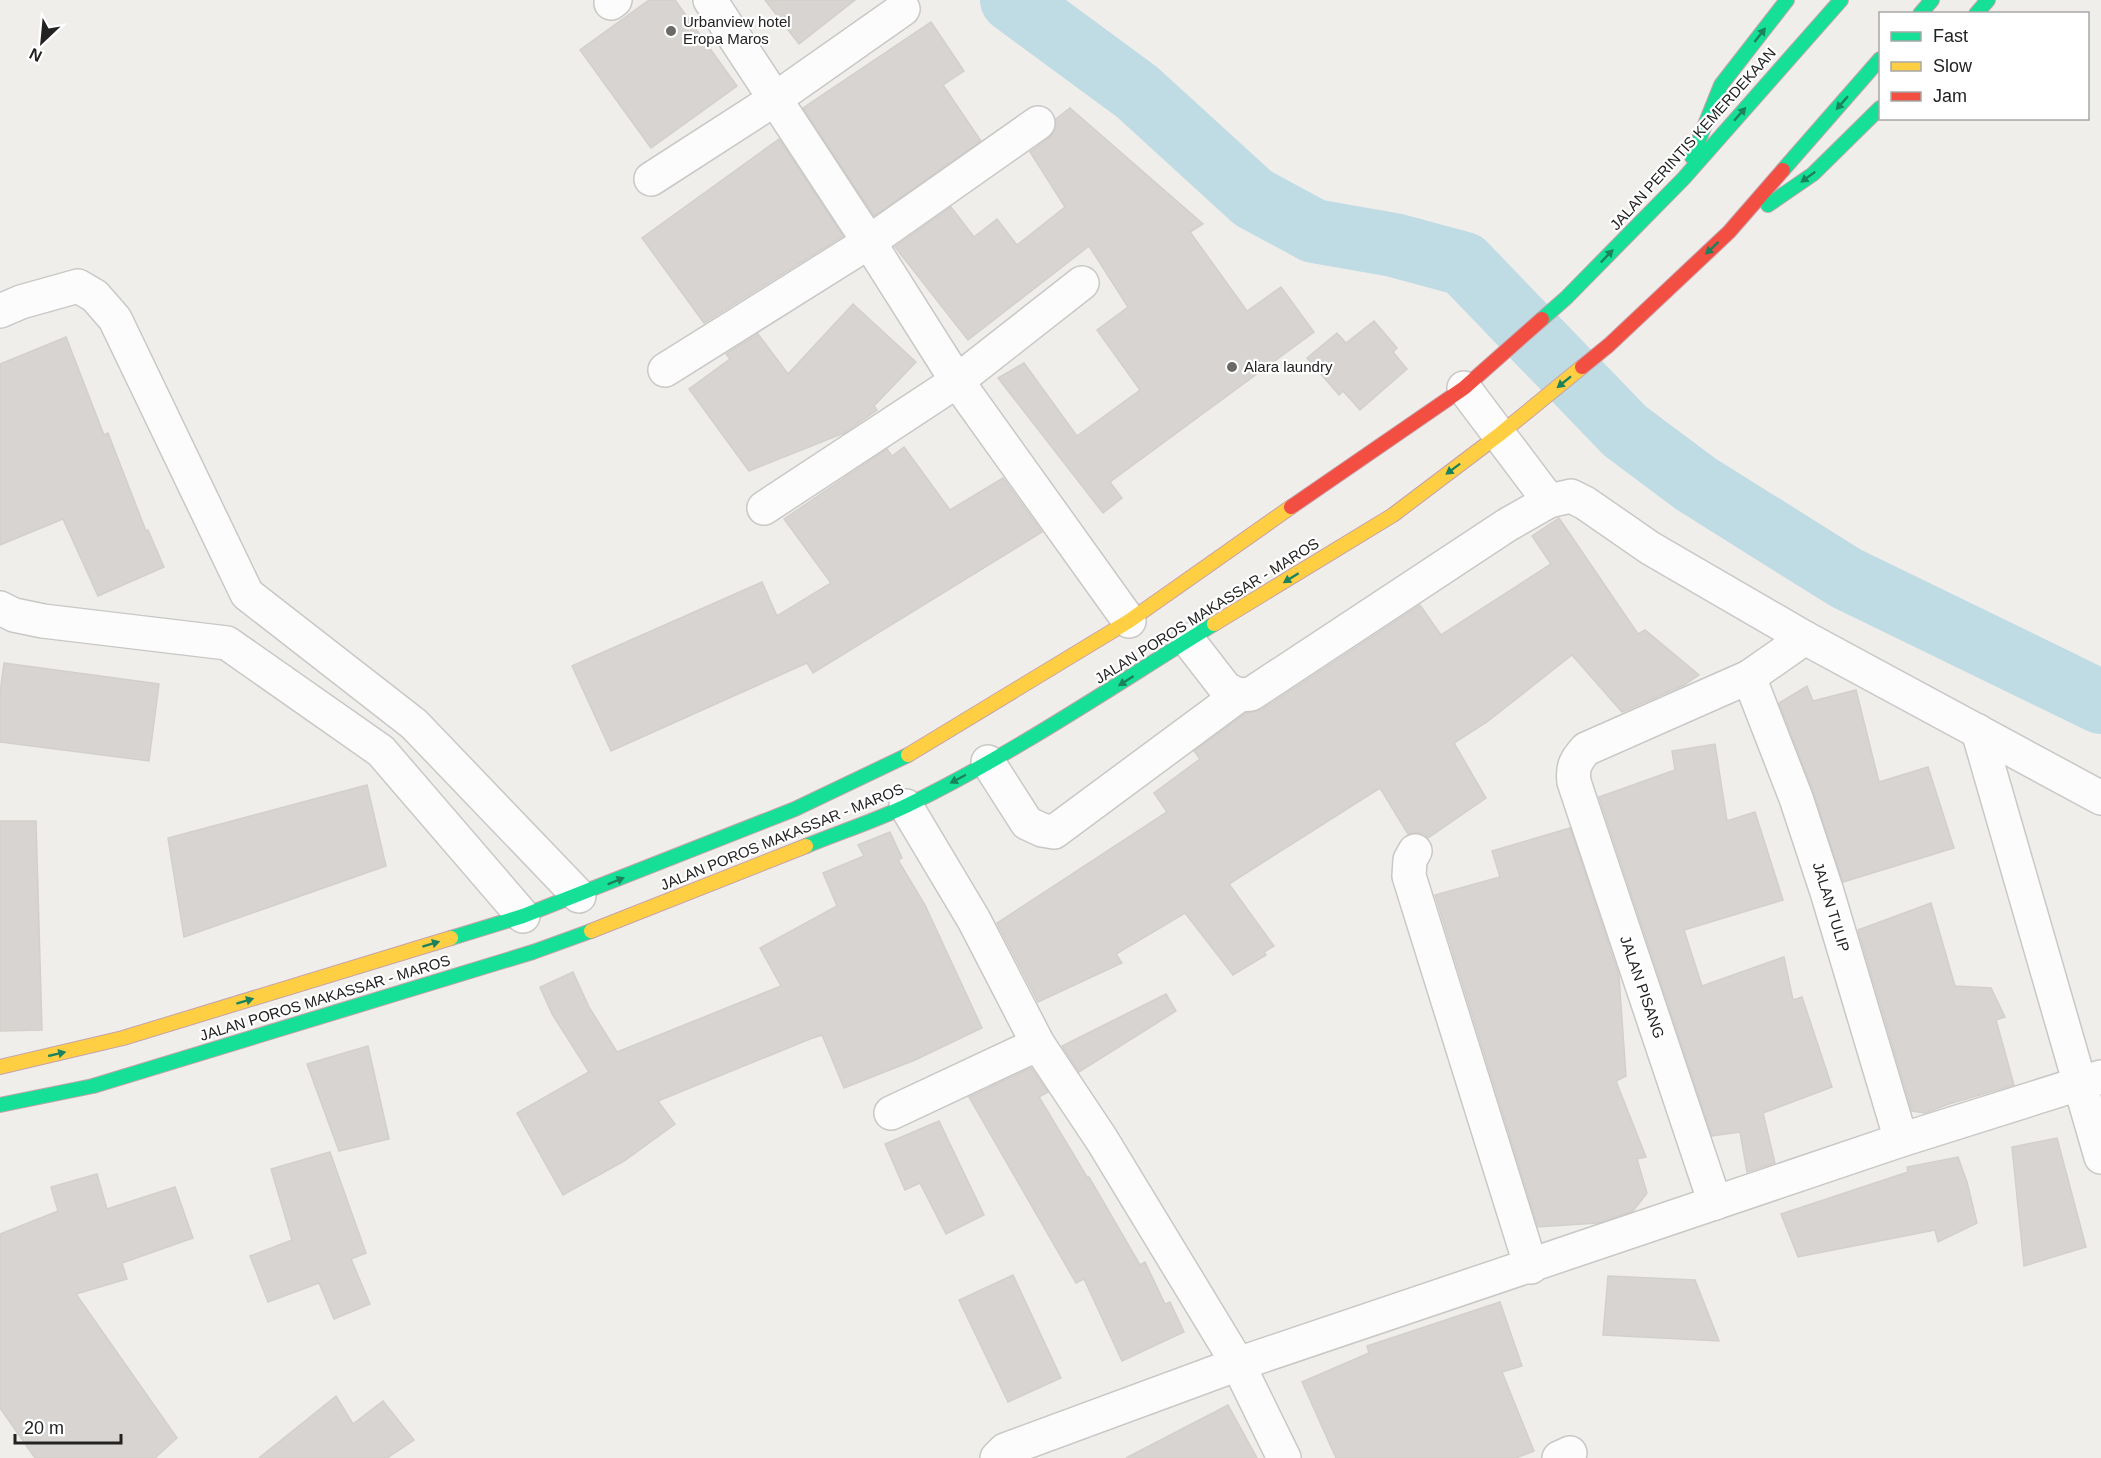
<svg xmlns="http://www.w3.org/2000/svg" width="2101" height="1458" viewBox="0 0 2101 1458" font-family="Helvetica,sans-serif">
<style>
.lines{fill:none;stroke-linecap:round;stroke-linejoin:round}
.river{stroke:#bfdbe3;stroke-width:64}
.building{fill:#d7d4d2;stroke:#d3d0cc;stroke-width:1.5}
.street-casing{stroke:#c9c8c7;stroke-width:36}
.fast-casing{stroke:#c5a2ac;stroke-width:16}
.slow-casing{stroke:#c5a2ac;stroke-width:16}
.jam-casing{stroke:#c5a2ac;stroke-width:16}
.street{stroke:#fdfcfc;stroke-width:33}
.fast{stroke:#16e098;stroke-width:14}
.slow{stroke:#ffcf43;stroke-width:14}
.jam{stroke:#f24e42;stroke-width:14}
.oneway{fill:#1c815d}
.poi-dot{fill:#6a6968;stroke:#fff;stroke-width:2}
.labels{text-anchor:middle;stroke-width:4.5;stroke-linejoin:round;paint-order:stroke}
.poi-label{font-size:15px;fill:#222;stroke:#fff;text-anchor:start}
.street-label{font-size:15px;fill:#222;stroke:#fff}
</style>
<rect width="100%" height="100%" fill="#f0eeeb"/>
<g class="lines">
<!-- river -->
<path class="river" d="M1012,0L1137,92L1253,198L1314,231L1394,245L1464,264L1625,431L1696,484L1846,578L2101,702"/>
</g>
<!-- building -->
<g class="building">
<path d="M649,0H675L737,86L651,148L580,50Z"/>
<path d="M765,0H855L799,44Z"/>
<path d="M931,22L964,71L943,85L981,141L874,216L803,108Z"/>
<path d="M1070,108L1203,224L1190,232L1247,311L1281,287L1314,332L1110,482L1122,498L1103,513L998,378L1024,363L1077,436L1140,390L1097,330L1128,307L1089,246L968,340L895,247L951,207L974,237L997,219L1017,245L1065,207L1030,152L1049,138L1055,130L1056,119Z"/>
<path d="M779,139L843,236L704,323L642,238Z"/>
<path d="M853,304L916,362L874,406L877,410L844,433L749,471L689,389L730,359L726,354L758,334L788,374Z"/>
<path d="M1374,321L1397,348L1393,352L1407,369L1360,410L1343,391L1339,395L1307,358L1337,333L1346,343Z"/>
<path d="M66,337L104,435L108,433L146,531L148,530L164,567L98,596L63,519L0,545V364Z"/>
<path d="M904,447L950,510L1003,478L1042,532L813,673L807,663L611,751L572,666L762,582L777,616L831,583L784,519L887,449L892,456Z"/>
<path d="M1559,518L1638,634L1645,630L1699,675L1684,685L1622,712L1572,655L1487,722L1454,743L1486,798L1428,838L1424,834L1415,832L1408,834L1380,788L1229,884L1274,946L1264,952L1266,955L1233,975L1185,913L1116,954L1122,963L1038,1002L997,923L1167,812L1154,793L1200,759L1194,751L1246,713L1261,710L1420,605L1441,635L1551,564L1532,536Z"/>
<path d="M4,663L159,684L149,761L0,742V693Z"/>
<path d="M1807,686L1813,701L1856,690L1879,782L1928,767L1954,848L1843,882L1813,791L1779,703Z"/>
<path d="M1715,744L1727,821L1755,812L1783,900L1684,930L1702,986L1784,957L1793,1000L1802,997L1832,1087L1763,1113L1775,1163L1747,1172L1740,1132L1712,1136L1599,797L1675,770L1672,751Z"/>
<path d="M367,785L386,866L184,937L168,838Z"/>
<path d="M0,821H36L42,1030L0,1031Z"/>
<path d="M1570,828L1619,976L1626,1076L1616,1081L1646,1157L1637,1159L1647,1193L1633,1211L1598,1223L1538,1227L1435,895L1500,877L1492,851Z"/>
<path d="M890,832L902,858L898,860L925,905L982,1028L915,1060L844,1088L822,1035L810,1039L658,1101L675,1124L624,1161L563,1195L517,1113L589,1072L552,1014L540,987L573,972L589,1007L617,1052L781,986L760,948L837,906L823,873L864,856L858,845Z"/>
<path d="M1931,903L1955,986L1991,988L2005,1017L1996,1020L2014,1085L1949,1104L1925,1113L1912,1111L1858,930Z"/>
<path d="M1166,994L1176,1011L1079,1072L1062,1046Z"/>
<path d="M368,1046L389,1139L339,1151L307,1064Z"/>
<path d="M1031,1068L1048,1092L1039,1097L1087,1177H1089L1140,1265L1145,1262L1165,1304L1170,1302L1184,1332L1122,1361L1084,1279L1076,1283L969,1097Z"/>
<path d="M939,1121L984,1215L946,1234L920,1183L905,1190L885,1144Z"/>
<path d="M2057,1138L2086,1247L2024,1266L2012,1147Z"/>
<path d="M330,1152L366,1253L351,1259L370,1304L334,1319L319,1283L268,1302L250,1256L292,1240L271,1169Z"/>
<path d="M1958,1157L1967,1182L1977,1223L1938,1242L1935,1230L1798,1257L1781,1214L1908,1172L1907,1167Z"/>
<path d="M97,1174L107,1209L175,1187L193,1238L122,1263L127,1279L76,1294L177,1438L155,1458H35L0,1408V1234L58,1211L51,1187Z"/>
<path d="M1013,1275L1061,1378L1008,1402L959,1300Z"/>
<path d="M1608,1276L1695,1280L1719,1341L1603,1335Z"/>
<path d="M1500,1302L1522,1366L1502,1372L1534,1451L1516,1458H1336L1302,1382L1369,1353L1367,1346Z"/>
<path d="M336,1396L353,1424L383,1401L414,1440L387,1458H259Z"/>
<path d="M1228,1405L1257,1458H1126Z"/>
</g>
<g class="lines">
<!-- street casing -->
<g class="street-casing">
<g id="street">
<path d="M710,0L869,242L957,381L1129,621"/>
<path d="M611,3L615,0"/>
<path d="M651,179L775,99L903,9"/>
<path d="M0,311L21,302L78,286L95,296L115,319L247,594L414,724L579,896"/>
<path d="M665,370L869,242L1038,123"/>
<path d="M1464,388L1549,501"/>
<path d="M764,508L957,381L1082,283"/>
<path d="M0,608L14,615L43,621L227,643L381,751L523,916"/>
<path d="M1188,640L1226,689L1239,695L1251,694L1507,525L1549,501L1571,496L1585,503L1650,548L1805,638L2101,798"/>
<path d="M1749,677L1796,798L1827,892L1901,1140"/>
<path d="M1978,731L2101,1157"/>
<path d="M988,762L1027,823L1042,830L1054,832L1239,695"/>
<path d="M906,806L974,920L1038,1044L1102,1140L1238,1364L1284,1458"/>
<path d="M1415,851L1410,860L1409,876L1531,1267"/>
<path d="M891,1113L1038,1044"/>
<path d="M1715,1203L1574,782C1572,767 1576,760 1586,749L1749,677L1805,638"/>
<path d="M997,1458L1005,1450L1238,1364L1901,1140L2101,1077"/>
<path d="M1559,1458L1570,1453"/>
</g>
</g>
<!-- fast casing -->
<g class="fast-casing">
<g id="fast">
<path d="M1920,14L1932,0"/>
<path d="M1976,14L1988,0"/>
<path d="M1692,157L1721,85L1787,0"/>
<path d="M1783,170L1880,59"/>
<path d="M1768,205L1813,174L1880,108"/>
<path d="M1542,319L1566,298L1684,178L1841,0"/>
<path d="M806,846C840,832 875,821 908,805C1015,753 1113,686 1214,624"/>
<path d="M451,938L523,916L795,809L908,755"/>
<path d="M0,1105L93,1086L533,952L591,931"/>
</g>
</g>
<!-- slow casing -->
<g class="slow-casing">
<g id="slow">
<path d="M1214,624L1393,515L1500,434L1582,367"/>
<path d="M908,755L1129,621L1291,507"/>
<path d="M591,931L806,846"/>
<path d="M0,1067L123,1038L451,938"/>
</g>
</g>
<!-- jam casing -->
<g class="jam-casing">
<g id="jam">
<path d="M1582,367L1609,345L1729,232L1783,170"/>
<path d="M1291,507L1464,388L1542,319"/>
</g>
</g>
<!-- street -->
<use href="#street" class="street"/>
<!-- fast -->
<use href="#fast" class="fast"/>
<!-- slow -->
<use href="#slow" class="slow"/>
<!-- jam -->
<use href="#jam" class="jam"/>
</g>
<!-- one-way arrows -->
<defs><path id="oneway-solid" d="M-6-.8H1V-3.2L6.5 0L1 3.2V.8H-6Z" transform="scale(1.5)"/></defs>
<g class="oneway">
<use href="#oneway-solid" transform="translate(1760 35) rotate(-52)"/>
<use href="#oneway-solid" transform="translate(1842 103) rotate(131)"/>
<use href="#oneway-solid" transform="translate(1740 114) rotate(-49)"/>
<use href="#oneway-solid" transform="translate(1808 177) rotate(144)"/>
<use href="#oneway-solid" transform="translate(1712 248) rotate(137)"/>
<use href="#oneway-solid" transform="translate(1607 256) rotate(-46)"/>
<use href="#oneway-solid" transform="translate(1564 382) rotate(141)"/>
<use href="#oneway-solid" transform="translate(1453 469) rotate(143)"/>
<use href="#oneway-solid" transform="translate(1291 578) rotate(148)"/>
<use href="#oneway-solid" transform="translate(1126 681) rotate(147)"/>
<use href="#oneway-solid" transform="translate(958 779) rotate(152)"/>
<use href="#oneway-solid" transform="translate(616 881) rotate(-22)"/>
<use href="#oneway-solid" transform="translate(431 944) rotate(-17)"/>
<use href="#oneway-solid" transform="translate(245 1001) rotate(-17)"/>
<use href="#oneway-solid" transform="translate(57 1054) rotate(-13)"/>
</g>
<!-- markers -->
<g class="poi-dot">
<circle cx="671" cy="31" r="6"/>
<circle cx="1232" cy="367" r="6"/>
</g>
<g class="labels">
<!-- poi labels -->
<g class="poi-label">
<text x="683" y="27">Urbanview hotel<tspan x="683" dy="17">Eropa Maros</tspan></text>
<text x="1244" y="372">Alara laundry</text>
</g>
<!-- street labels -->
<g class="street-label">
<text transform="translate(1693 139) rotate(-48)" y="5">JALAN PERINTIS KEMERDEKAAN</text>
<text transform="translate(1207 611) rotate(-32)" y="5">JALAN POROS MAKASSAR - MAROS</text>
<text transform="translate(782 837) rotate(-22)" y="5">JALAN POROS MAKASSAR - MAROS</text>
<text transform="translate(1831 907) rotate(73)" y="5">JALAN TULIP</text>
<text transform="translate(1642 987) rotate(71)" y="5">JALAN PISANG</text>
<text transform="translate(325 998) rotate(-17)" y="5">JALAN POROS MAKASSAR - MAROS</text>
</g>
</g>
<!-- legend -->
<rect x="1879" y="12" width="210" height="108" fill="#ffffff" stroke="#a7a7a7" stroke-width="1.5"/>
<rect x="1891" y="32" width="30" height="9" fill="#16e098" stroke="#a7a7a7" stroke-width="1.5"/>
<text x="1933" y="42" font-size="18" fill="#222222">Fast</text>
<rect x="1891" y="62" width="30" height="9" fill="#ffcf43" stroke="#a7a7a7" stroke-width="1.5"/>
<text x="1933" y="72" font-size="18" fill="#222222">Slow</text>
<rect x="1891" y="92" width="30" height="9" fill="#f24e42" stroke="#a7a7a7" stroke-width="1.5"/>
<text x="1933" y="102" font-size="18" fill="#222222">Jam</text>
<!-- north arrow -->
<g transform="translate(42 42) rotate(206)" stroke="#ffffff" stroke-width="4.5" paint-order="stroke">
<path d="M0-4.5L10 22L0 15L-10 22Z" fill="#222222"/>
<text y="-9" font-size="16" font-weight="bold" text-anchor="middle" fill="#222222">N</text>
</g>
<!-- scale -->
<path d="M15 1434v9h106v-9" fill="none" stroke="#222222" stroke-width="3"/>
<text x="24" y="1434" font-size="18" fill="#222222" stroke="#ffffff" stroke-width="4.5" paint-order="stroke">20 m</text>
</svg>
